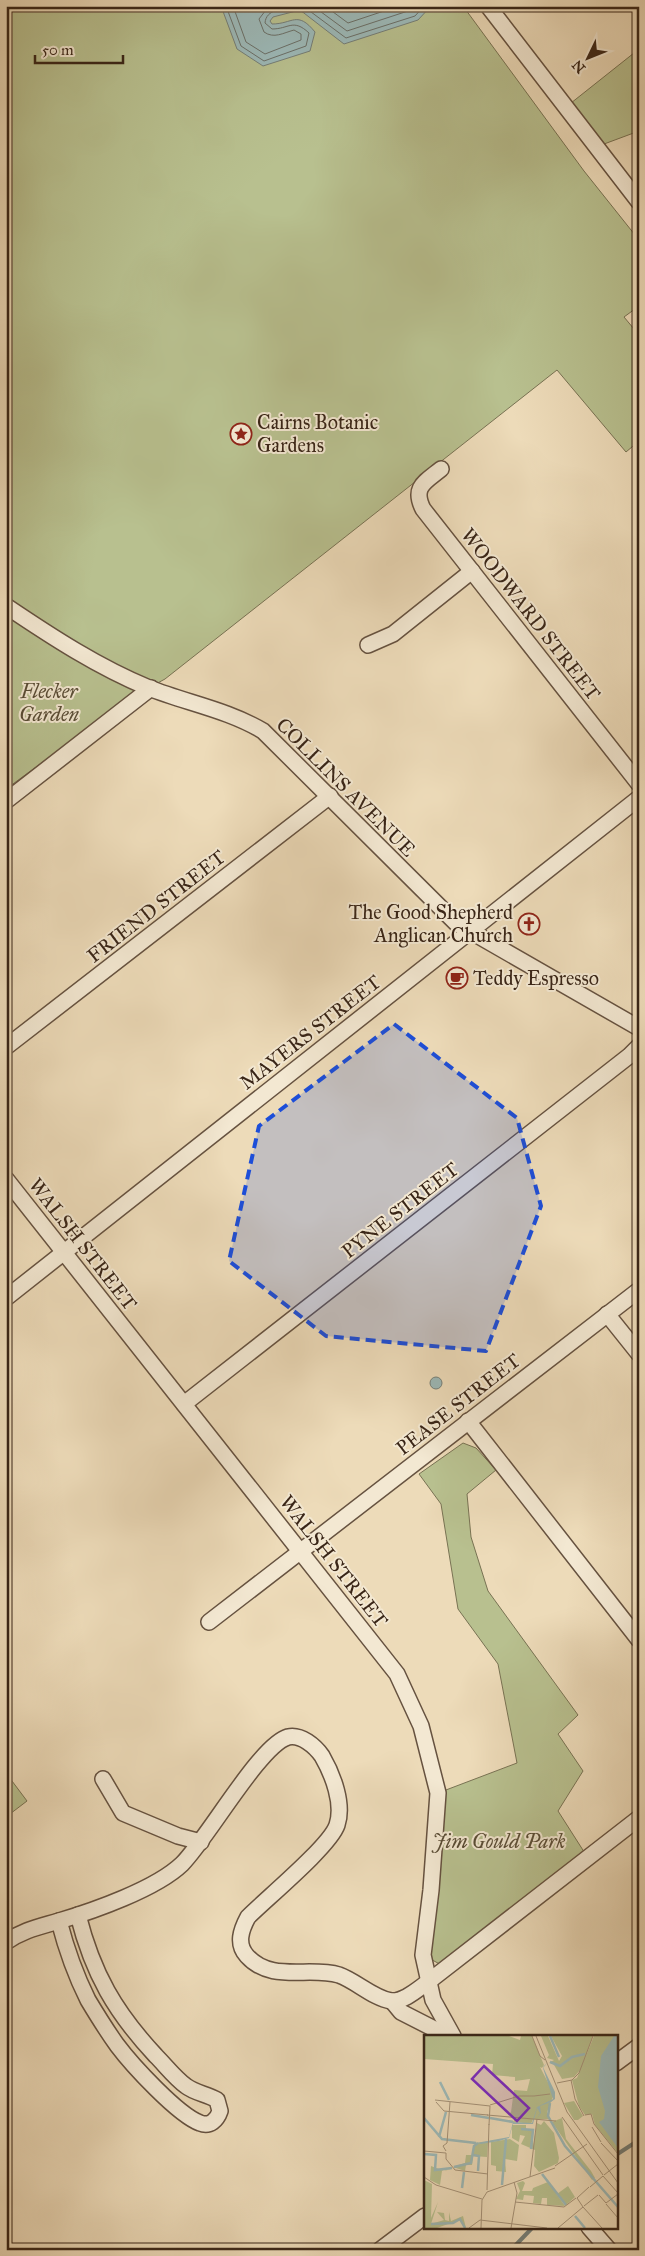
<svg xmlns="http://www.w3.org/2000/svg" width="645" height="2256" viewBox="0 0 645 2256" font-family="'IM FELL Great Primer',serif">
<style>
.green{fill:#b8c08f;stroke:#787253}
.water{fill:#9cb9b8;stroke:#747e78}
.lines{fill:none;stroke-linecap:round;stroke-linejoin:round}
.shore{stroke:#6a6f68;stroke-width:1}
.stream{stroke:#747e78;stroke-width:4}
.minor-casing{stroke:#665240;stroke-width:18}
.minor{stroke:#f3e8d2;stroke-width:15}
.marked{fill:#1d4ed8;fill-opacity:0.2;stroke:#1d4ed8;stroke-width:4;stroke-dasharray:10 6;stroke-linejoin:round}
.labels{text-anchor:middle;stroke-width:4;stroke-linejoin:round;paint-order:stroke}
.poi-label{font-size:20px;fill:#392517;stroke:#f3e8d2;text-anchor:start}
.street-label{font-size:20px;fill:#392517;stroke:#f3e8d2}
.park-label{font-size:20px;font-style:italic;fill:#594c35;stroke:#f3e8d2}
.inset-river{fill:none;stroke:#9cb9b8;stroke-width:2.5}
.inset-road{fill:none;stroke:#a59278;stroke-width:1}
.view{fill:#7b2cbf;fill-opacity:0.15;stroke:#7b2cbf;stroke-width:2.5}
.inset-edge{fill:none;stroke:#392517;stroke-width:2.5}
</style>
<rect width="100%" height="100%" fill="#eddbb9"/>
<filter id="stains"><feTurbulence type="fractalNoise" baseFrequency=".004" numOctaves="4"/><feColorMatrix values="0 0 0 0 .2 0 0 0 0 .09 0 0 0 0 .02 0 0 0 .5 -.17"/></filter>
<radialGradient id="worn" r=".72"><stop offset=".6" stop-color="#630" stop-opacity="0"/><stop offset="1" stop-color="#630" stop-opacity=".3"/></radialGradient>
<!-- green -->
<g class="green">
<path d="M6,6H463L584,171L639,240V306L624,317L639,335V441L626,452L557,370L165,679L132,697L6,789Z"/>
<path d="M639,49V131L596,147L566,107Z"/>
<path d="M463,1443L476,1448L496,1470L467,1494L471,1537L488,1591L578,1715L558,1734L583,1771L558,1811L588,1858L447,1968L423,1955L438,1793L517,1763L498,1664L458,1609L441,1504L419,1474Z"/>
<path d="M6,1773L27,1801L6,1817Z"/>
</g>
<!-- water -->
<g class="water">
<path d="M221,6H431L418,20L344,44L300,10L273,17L270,21L272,24C293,24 297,10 315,32L310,51L263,66L237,49Z"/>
<circle cx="436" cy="1383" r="6"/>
</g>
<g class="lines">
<!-- shore -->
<g class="shore">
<path d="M226,6L241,46L264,61L306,46L309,33C293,18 289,29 272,29L265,23C266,9 283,9 294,6"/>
<path d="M233,6L246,42L265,54L301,40V34L294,30C283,33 274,39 264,32L259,19L269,6"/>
<path d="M303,6L346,38L415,16L424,6"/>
<path d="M313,6L347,31L411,10L415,6"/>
<path d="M325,6L348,23L399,6"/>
</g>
<!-- stream -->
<g class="stream">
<path d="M616,2155L639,2140"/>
<path d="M511,2250L533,2227"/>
</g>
<!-- minor casing -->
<g class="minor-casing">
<g id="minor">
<path d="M488,6L639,202"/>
<path d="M441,469C425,482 412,487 423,509L639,784"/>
<path d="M6,606C52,637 98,667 149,688C187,703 228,710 263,731L456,923L639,1028"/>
<path d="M368,645L393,634L472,571"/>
<path d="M6,801L151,688"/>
<path d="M6,1047L330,796"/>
<path d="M6,1179L397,1674L421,1726L438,1793L431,1890L423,1955L433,2000L453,2036"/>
<path d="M6,1298L639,798"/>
<path d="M607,1314L639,1354"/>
<path d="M184,1404L629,1056L639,1046"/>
<path d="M468,1421L639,1640"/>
<path d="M209,1622L639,1290"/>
<path d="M103,1779L123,1813L178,1836L201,1842"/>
<path d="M59,1921C66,1948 75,1974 88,2000C97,2015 107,2031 117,2045C132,2065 178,2115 200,2123C210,2127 217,2120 220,2111L217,2100C207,2094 195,2093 186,2086C175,2078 166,2066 156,2056C115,2012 93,1974 78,1915"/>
<path d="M6,1942C23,1930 39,1927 59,1921C93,1911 156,1889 182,1864C208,1838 260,1745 288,1737C301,1734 315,1746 322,1756C333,1775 344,1804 337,1825C330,1846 267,1898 248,1917C241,1930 236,1944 247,1956C271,1983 309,1966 339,1975C356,1981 373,1998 391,2001C404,2002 418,1989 428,1982L639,1818"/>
<path d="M392,2001L401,2012L448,2036"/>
<path d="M616,2063L639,2046"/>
<path d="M589,2227L609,2250"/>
<path d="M380,2250L425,2216"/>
</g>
</g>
<!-- minor -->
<use href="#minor" class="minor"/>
</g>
<!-- marked area -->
<path class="marked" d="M394,1024L517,1118L541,1206L486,1351L326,1336L229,1261L259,1126Z"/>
<!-- icons -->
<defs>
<g id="sight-ring" transform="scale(1.125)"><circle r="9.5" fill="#f3e8d2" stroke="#8f2418" stroke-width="1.5"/><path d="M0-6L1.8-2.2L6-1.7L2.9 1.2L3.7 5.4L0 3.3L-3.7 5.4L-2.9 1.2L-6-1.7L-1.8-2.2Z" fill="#8f2418"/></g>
<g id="church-ring" transform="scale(1.125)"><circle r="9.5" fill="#f3e8d2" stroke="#8f2418" stroke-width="1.5"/><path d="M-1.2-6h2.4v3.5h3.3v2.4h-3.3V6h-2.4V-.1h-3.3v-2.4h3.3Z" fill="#8f2418"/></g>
<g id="cafe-ring" transform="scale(1.125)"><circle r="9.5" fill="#f3e8d2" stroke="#8f2418" stroke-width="1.5"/><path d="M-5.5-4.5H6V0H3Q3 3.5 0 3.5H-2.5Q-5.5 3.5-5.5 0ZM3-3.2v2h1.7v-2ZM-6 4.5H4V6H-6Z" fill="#8f2418"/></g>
</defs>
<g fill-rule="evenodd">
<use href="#sight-ring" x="241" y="434"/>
<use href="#church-ring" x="529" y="924"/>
<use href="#cafe-ring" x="457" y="978"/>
</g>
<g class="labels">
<!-- poi labels -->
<g class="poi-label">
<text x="257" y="429">Cairns Botanic<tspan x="257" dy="23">Gardens</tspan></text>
<text x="513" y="919" text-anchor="end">The Good Shepherd<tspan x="513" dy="23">Anglican Church</tspan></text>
<text x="473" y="985">Teddy Espresso</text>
</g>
<!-- street labels -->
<g class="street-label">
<text transform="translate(531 614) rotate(52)" y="7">WOODWARD STREET</text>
<text transform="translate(346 787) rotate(45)" y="7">COLLINS AVENUE</text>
<text transform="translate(156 906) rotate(-38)" y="7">FRIEND STREET</text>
<text transform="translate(310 1032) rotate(-38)" y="7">MAYERS STREET</text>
<text transform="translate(400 1210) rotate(-38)" y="7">PYNE STREET</text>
<text transform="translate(83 1244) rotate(52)" y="7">WALSH STREET</text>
<text transform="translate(458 1404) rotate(-38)" y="7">PEASE STREET</text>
<text transform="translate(334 1561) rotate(52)" y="7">WALSH STREET</text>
</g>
<!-- park labels -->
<g class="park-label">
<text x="49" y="698">Flecker<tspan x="49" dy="23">Garden</tspan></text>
<text x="499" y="1848">Jim Gould Park</text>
</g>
</g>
<!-- overview -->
<g transform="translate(424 2035)">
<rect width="194" height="194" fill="#eddbb9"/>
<path d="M0,1H85L96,5L97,1H108L120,30L118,33L116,32L130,59L123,77L125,84H109L107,89L76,85L90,86L91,82L84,80L87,77L90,55L103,56L106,44L91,46V42L68,40L69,29L0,24ZM117,1H124L135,26L138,21L127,1H169L157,34L150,42L138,44L129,28H125L130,25L123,23L125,20ZM170,1H190L194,118L171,90L168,79L161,80L155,71L148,45L153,43ZM150,66L159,81L154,85H150L140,68ZM138,83L142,104L167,136L171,143L168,145L128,87ZM120,86L130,98L135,123L134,128L115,137L110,131L111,115L97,109L101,101L96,100L95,107L88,103V90H102V94L109,95V111L113,88L117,90ZM86,104L95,110L93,126L81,124L82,137L72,136V131L67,130V107ZM64,107L63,122L49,121L48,130H42L41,136L29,132L41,128L42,120H48L51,108ZM7,131L20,136L29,133L21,136H18L16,150L6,145ZM0,145L8,149L7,183L14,167L7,189L20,185L13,177L20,178L21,185L25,186V177L27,186L39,181L42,193L35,185L13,193H1ZM99,146L101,148L98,156H108L109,153L124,147L141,171L123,170V163H118L117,169L109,168L110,161L100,160L99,165L92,164L96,156L93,148ZM144,151L151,162L142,170L133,159Z" fill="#b8c08f"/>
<path d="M190,1H194V113L175,87L180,84L181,76L174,52L177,21ZM124,27L119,32L131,57V64L127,67L116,71L117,78L113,83L116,78L113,73L109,89H89L85,103L75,106L57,109L52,108L85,102L89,87L108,88L113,72L129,64L119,33Z" fill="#9cb9b8"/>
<path class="inset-river" d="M126,1L135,22M126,27L136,31L148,22L161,19M16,47L25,65M126,68L124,81L141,111L194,172M47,80L65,83M0,83L18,104L52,108M66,83L89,87M97,94L109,95L107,114M15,102L22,77M0,119L12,120L11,135L28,133M49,120L55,121L54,136M30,132L47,128L50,111L54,108M118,139L142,170M78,150L82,104M38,153L40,137M151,181L161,193M7,189L29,188L36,184L41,193"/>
<path class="inset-road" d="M108,1L116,21L121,25M112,1L143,77L194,148M147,45L151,64L160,81M133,48L148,45L155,38L169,1M110,61L126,59M11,65L66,71M12,67L20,76L64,80M66,70L95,61H110M63,80L132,86M161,80L167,79L170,89L194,119M138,82L179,140M65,90L66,71M168,92L177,107M177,108L194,126M0,116L22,118M22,116L19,111L23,108L26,67M22,118V124L31,135L64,139M131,131L163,109M180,140L194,129M179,141L194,158M0,142L12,150L58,164M106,142L113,84M166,152L179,141M63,155L65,89M175,160L182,168L194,159M153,163L165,152M91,167L140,172L152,163M182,169L194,183M160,171L174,160M159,172L178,193M45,193L56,185L123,193M57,193L58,165L63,157L131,133M87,193L93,158L90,147M134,193L159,172L153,163"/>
<path class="view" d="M60,31L105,73L93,86L48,44Z"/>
<rect width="194" height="194" class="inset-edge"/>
</g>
<!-- margin -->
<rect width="645" height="2256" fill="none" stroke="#eddbb9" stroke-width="25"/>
<rect x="8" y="8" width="630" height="2241" fill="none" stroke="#392517" stroke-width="2.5"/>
<rect x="12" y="12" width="620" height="2231" fill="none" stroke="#392517"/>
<!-- north arrow -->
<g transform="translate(588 58) rotate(227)" stroke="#f3e8d2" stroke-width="4" paint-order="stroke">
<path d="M0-4L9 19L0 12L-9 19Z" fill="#392517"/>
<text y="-8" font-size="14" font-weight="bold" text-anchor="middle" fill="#392517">N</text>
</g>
<!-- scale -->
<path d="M35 55v8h88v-8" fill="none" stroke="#392517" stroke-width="2.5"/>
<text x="42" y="55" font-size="15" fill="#392517" stroke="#f3e8d2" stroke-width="4" paint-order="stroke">50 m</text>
<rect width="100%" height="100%" filter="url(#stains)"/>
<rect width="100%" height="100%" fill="url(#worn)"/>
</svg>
